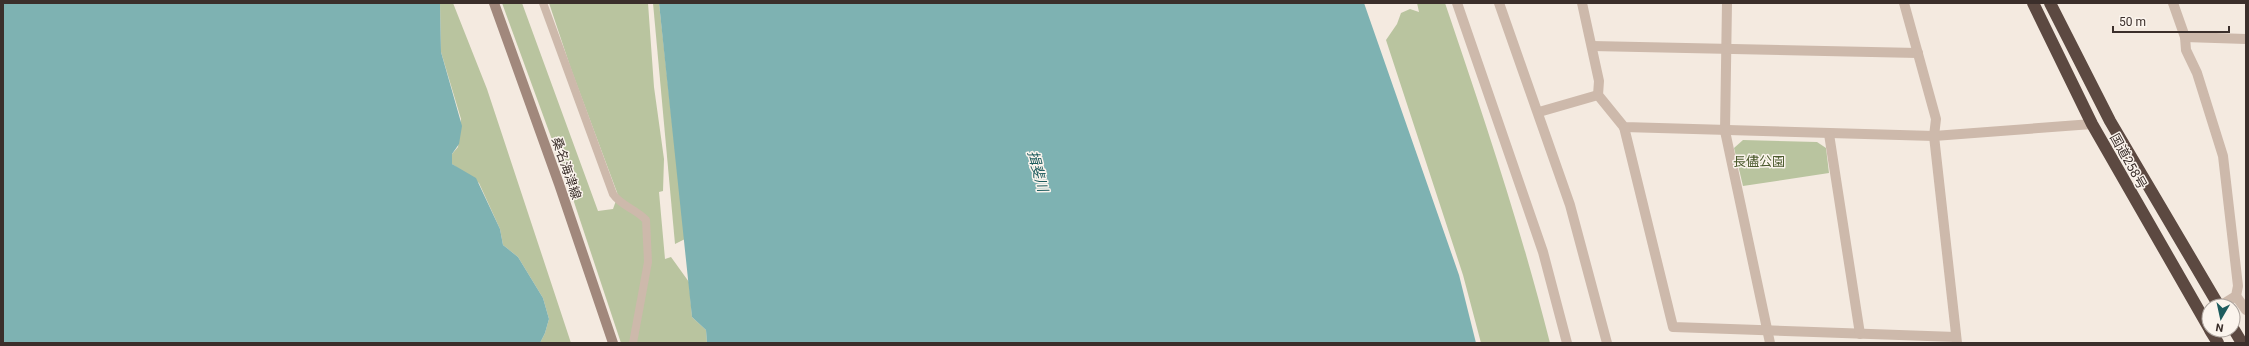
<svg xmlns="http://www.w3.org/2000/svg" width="2249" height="346" viewBox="0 0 2249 346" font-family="Roboto,'Noto Sans JP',sans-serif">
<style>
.green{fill:#b9c49f}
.water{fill:#7eb2b2}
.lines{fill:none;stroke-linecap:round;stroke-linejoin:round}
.lane{stroke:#cdb9ab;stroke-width:8}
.street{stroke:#cdb9ab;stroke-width:10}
.secondary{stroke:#a1887c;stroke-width:10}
.highway{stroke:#5c4941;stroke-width:12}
.labels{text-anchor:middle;stroke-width:3;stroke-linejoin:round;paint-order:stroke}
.park-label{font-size:13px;fill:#4b5a2d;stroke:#fbf4ed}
.street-label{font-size:13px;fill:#3b2f2b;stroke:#fbf4ed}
.water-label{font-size:14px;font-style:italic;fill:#1e5c5e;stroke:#fbf4ed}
</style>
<rect width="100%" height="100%" fill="#f4eae0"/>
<!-- green -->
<g class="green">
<path d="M440,3H453L487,89L571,343H540L545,333L549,319L543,298L518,257L503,245L500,229L479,183L452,164V154L458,147L461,119L441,52Z"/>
<path d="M502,3H522L598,211L613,209L618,195L571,69L549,3H648L654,87L664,159L663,191L659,192L665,259L671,257L689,282L692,317L706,330L707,343H621L566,178Z"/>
<path d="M653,3H659L685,239L675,244Z"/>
<path d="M1417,3H1445C1483,115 1521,228 1550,343H1481L1463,275L1386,40L1397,24L1401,13L1410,9L1419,12Z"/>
<path d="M1743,140L1817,142L1826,148L1829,173L1743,186L1734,148Z"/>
</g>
<!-- water -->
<g class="water">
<path d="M3,3H440L441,52L462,126L459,144L452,154V164L476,178L500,229L503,245L518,257L543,298L549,319L545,333L540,343H3Z"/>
<path d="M659,3H1364L1459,275L1476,343H707L706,330L692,317Z"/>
</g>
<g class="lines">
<!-- lane -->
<path class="lane" d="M543,3L613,194C621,206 636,209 646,220L648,262L633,343"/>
<!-- street -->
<g class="street">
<path d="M1457,3L1543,252L1567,343"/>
<path d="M1499,3L1570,205L1607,343"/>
<path d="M1582,3L1599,81L1598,95L1624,127L1934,136L2092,124"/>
<path d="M1727,3L1725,131L1770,343"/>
<path d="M1904,3L1936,119L1934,136L1957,343"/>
<path d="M2173,3L2185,37L2186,50L2197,73L2223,156L2238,286L2236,296L2220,306"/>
<path d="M2185,37L2246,39"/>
<path d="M1592,46L1918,53"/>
<path d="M1539,112L1598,95"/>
<path d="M1624,127L1673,327L1956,337"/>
<path d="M1829,134L1860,334"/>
<path d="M2236,296L2246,310"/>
</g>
<!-- secondary -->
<path class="secondary" d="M494,3L559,184L613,343"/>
<!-- highway -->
<g class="highway">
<path d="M2033,3L2092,124L2209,328"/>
<path d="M2050,3L2110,121L2219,306"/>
<path d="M2233,328L2242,343"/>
<path d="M2210,330L2218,343"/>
</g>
</g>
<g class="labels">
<!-- park labels -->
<g class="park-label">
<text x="1759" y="166">長儘公園</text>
</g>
<!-- street labels -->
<g class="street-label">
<text transform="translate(2129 161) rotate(61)" y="5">国道258号</text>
<text transform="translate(567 168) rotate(71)" y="5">桑名海津線</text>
</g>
<!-- water labels -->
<g class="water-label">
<text transform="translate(1038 171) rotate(75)" y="5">揖斐川</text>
</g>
</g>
<!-- border -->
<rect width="2249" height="346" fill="none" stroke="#3b2f2b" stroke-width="8"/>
<!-- north arrow -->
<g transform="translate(2221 318) rotate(189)"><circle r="19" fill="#fbf4ed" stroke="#aea59f"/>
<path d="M0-3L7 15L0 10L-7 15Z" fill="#1e5c5e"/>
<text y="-6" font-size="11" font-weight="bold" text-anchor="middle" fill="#3b2f2b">N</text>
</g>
<!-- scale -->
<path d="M2113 26v6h116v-6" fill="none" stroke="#3b2f2b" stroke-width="2"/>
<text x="2119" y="26" font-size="12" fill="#3b2f2b" stroke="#fbf4ed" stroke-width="3" paint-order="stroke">50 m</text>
</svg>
